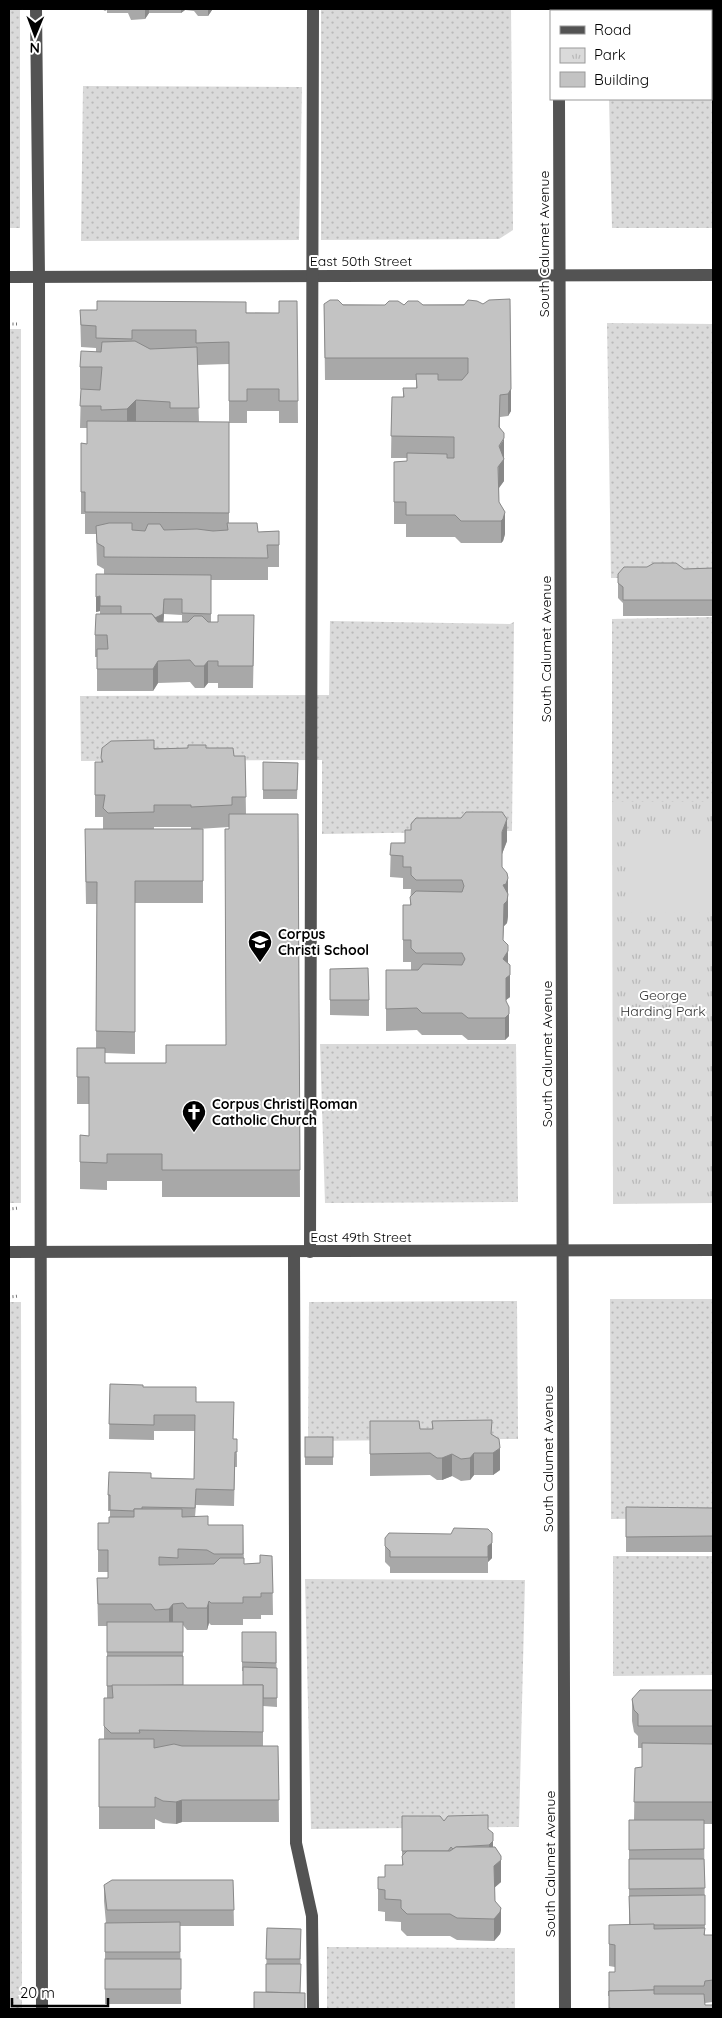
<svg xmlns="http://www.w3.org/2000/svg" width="722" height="2018" viewBox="0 0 722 2018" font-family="Quicksand,sans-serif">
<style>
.grass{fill:url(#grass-dots)}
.park{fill:url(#park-tufts)}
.garden{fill:#dadada}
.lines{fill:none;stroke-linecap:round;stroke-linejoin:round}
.path{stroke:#757575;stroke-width:3;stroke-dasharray:1 2.5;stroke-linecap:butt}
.minor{stroke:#535353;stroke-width:12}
.wall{fill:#a8a8a8;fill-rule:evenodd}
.shaded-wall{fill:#888}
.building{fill:#c3c3c3;stroke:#888}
.labels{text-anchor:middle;stroke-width:4;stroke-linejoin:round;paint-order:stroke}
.street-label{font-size:14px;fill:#000;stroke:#fff}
.poi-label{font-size:14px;font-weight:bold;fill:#000;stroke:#fff;text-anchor:start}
.park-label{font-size:14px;fill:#313131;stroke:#fff}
</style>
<defs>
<pattern id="grass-dots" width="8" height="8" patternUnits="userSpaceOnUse" patternTransform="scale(1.25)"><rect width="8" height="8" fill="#dadada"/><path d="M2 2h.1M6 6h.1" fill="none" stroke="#b9b9b9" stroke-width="1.8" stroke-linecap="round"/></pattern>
<pattern id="park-tufts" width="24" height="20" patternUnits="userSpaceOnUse" patternTransform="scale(1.25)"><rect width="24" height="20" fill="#dadada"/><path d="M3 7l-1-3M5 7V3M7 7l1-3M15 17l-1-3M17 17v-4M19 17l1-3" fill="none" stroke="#b9b9b9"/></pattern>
</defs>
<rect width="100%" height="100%" fill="#fff"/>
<!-- grass -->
<g class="grass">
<rect x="9" y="9" width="11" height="219"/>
<path d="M321,9H511L513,230L499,239L321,240Z"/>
<path d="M83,86L302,87L299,240L81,241Z"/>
<path d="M711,89H713V228H612L609,99H711Z"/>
<path d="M607,323L713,324V578H611Z"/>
<rect x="9" y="329" width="12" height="874"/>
<path d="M713,617V802H612V619Z"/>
<path d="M330,621L510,624L514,622L512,831L322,834V760L81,761L80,696L329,695Z"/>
<path d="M320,1044H516L518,1202L325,1203Z"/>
<path d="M610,1299H713V1518L611,1519Z"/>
<path d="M517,1301L518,1439L308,1441L309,1302Z"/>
<path d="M9,1302H21L22,2009H9Z"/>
<path d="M613,1556H713V1675L613,1676Z"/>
<path d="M305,1579L525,1580L519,1827L311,1829Z"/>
<path d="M327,1947L515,1948V2009H327Z"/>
</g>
<!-- park -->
<path class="park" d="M612,802H713V1203L613,1204Z"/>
<!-- garden -->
<path class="garden" d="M627,841H713V912L627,913Z"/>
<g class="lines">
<!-- path -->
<g class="path">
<path d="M9,324H17"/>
<path d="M9,1209L19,1208"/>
<path d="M9,1297L19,1296"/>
</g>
<!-- minor -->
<g class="minor">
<path d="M36,9L39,277L42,2009"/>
<path d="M559,11V9"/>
<path d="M559,99L565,2009"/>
<path d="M9,277L713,275"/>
<path d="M9,1252L713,1250"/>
<path d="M294,1252L296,1843L312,1916L313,2009"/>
<path d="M310,1252L313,9"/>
</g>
</g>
<!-- wall -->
<g class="wall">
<path d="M102,9H249L212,10L208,16H198L194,11L185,10L181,13H149L145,19L131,20L128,13H107V10L105,11Z"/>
<rect x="607" y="9" width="101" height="2"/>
<path d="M510,299L511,411L508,416L500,417V427L504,460V481L499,488V502L505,534L503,541L501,543H461L455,537H406V524H394V462L407,461V458H391L392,397H403V388H416V380H325L324,304L385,305L483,304Z"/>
<path d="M279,301H297L298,423H279V411H247V423H229V523L258,532L279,531V567H268V580H211V622L254,637L253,688H218V683H208L204,688H195L190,682L158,683L153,691H97V657H95V635L100,614V611L96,612L104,574V569L97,565L96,534H85V514H81V443L87,444V428H80L81,389H80V367L96,352V348L81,347L80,310L279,313ZM229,364V422H199L197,365ZM164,614L182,615V622H163Z"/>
<path d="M713,568V616H623V603L618,598V574L684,569Z"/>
<path d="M102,748H206L234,756H245L246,814H298L300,1197H162V1181H107V1190L80,1189V1135L89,1136V1104H77V1048H96L97,904H86L85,851L103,829V817H95V762H101ZM154,827H191V829H154ZM229,827L226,1045L166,1063H105V1053L135,1054V903H203V829H198Z"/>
<path d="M263,762L298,763L297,799H263Z"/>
<path d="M507,841L502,854V867L508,893V916L507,923L504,926L503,940L508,964L510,987V997L506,1000L509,1036L505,1040H468L462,1035H422L417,1030L386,1031V970H411V962H403V905H410L411,889H403V878L390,877L391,843Z"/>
<path d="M330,969L369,1000V1016L330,1015Z"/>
<path d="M110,1384L143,1387L196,1402L234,1418L233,1439L237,1454V1467H235L234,1506L196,1505L195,1517L208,1525H243L244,1564L260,1563L272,1556L273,1615H261V1619H243V1625H211L209,1623L207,1630H187L183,1625V1685H243V1671H242V1632H276L277,1707L263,1706V1746H278L279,1822H182L176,1824L163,1823L155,1819V1829H99V1739H104V1698H107V1626H98L97,1578H108V1572H98V1523H109L110,1517V1511H108V1495L151,1478L194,1479L195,1431H154V1440L109,1439Z"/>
<path d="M370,1421L420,1429H432V1421L492,1434L500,1470L493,1475H474L470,1480L461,1481L452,1476L442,1480H437L430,1475L370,1476Z"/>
<rect x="305" y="1437" width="28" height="28"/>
<path d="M626,1507L713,1508V1552H626Z"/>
<path d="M451,1534L492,1558L488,1562V1573H390V1567L385,1562V1538Z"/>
<path d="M713,1690V1824H704L705,1935H713V2002L705,2003V2005L713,2009H609V1972H615V1967L609,1966V1925H629V1820H634L635,1768L642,1767V1748H638V1736L634,1732L632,1721V1699Z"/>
<path d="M402,1816L444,1821L488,1830L493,1847L501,1856V1882L494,1888L495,1901L501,1930L500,1934L494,1941L457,1940L450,1936H407L401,1930V1922L385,1921V1912L378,1911V1877H385L402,1865Z"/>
<path d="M233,1880L234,1926H180L181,2004H105V1923H106L104,1901V1885Z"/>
<path d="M267,1928L301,1929L300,1993L266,1992Z"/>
</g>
<!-- shaded-wall -->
<g class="shaded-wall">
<path d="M145,9H149V13L145,19Z"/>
<path d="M181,9H185V10L181,13Z"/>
<path d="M208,9H212V10L208,16Z"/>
<path d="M511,389V411L508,416V394Z"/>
<path d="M136,400V422L127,431V409Z"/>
<path d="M504,438V481L498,489L500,446Z"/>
<path d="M505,512V534L503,541L501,543V521Z"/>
<path d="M100,596V611L96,612V597Z"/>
<path d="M164,599V614L163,630L152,620Z"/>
<path d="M158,661V683L153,691V669Z"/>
<path d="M208,661V683L204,688V666Z"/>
<path d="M507,819V841L502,854V832Z"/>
<path d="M508,878V916L507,923L504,926L503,885Z"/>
<path d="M508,951V973L503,959Z"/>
<path d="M510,965V997L506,1000V978Z"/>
<path d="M509,1014V1036L505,1040V1018Z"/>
<path d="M500,1448V1470L493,1475V1453Z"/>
<path d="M474,1453V1475L470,1480V1458Z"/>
<path d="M452,1454V1476L442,1480V1458Z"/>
<path d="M492,1533V1558L488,1562V1573V1546Z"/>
<path d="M209,1601V1623L207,1630V1608Z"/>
<path d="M173,1604V1626L169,1631V1609Z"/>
<path d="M182,1800V1822L176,1824V1802Z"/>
<path d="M493,1833V1857L489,1861V1845Z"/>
<path d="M501,1860V1882L494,1888V1866Z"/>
<path d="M501,1908V1930L500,1934L494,1941V1919Z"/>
</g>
<!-- building -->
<g class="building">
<rect x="612" y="9" width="96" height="2"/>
<path d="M510,299L511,389L508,394L500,395L499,427L504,433V438L499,446L504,459L498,467L499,502L505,512L503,519L501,521H461L455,515H406V502H394V462L407,461V453L447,454V458H454V437L391,436L392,397H404L403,388H417L416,374H438V380H462L468,373V358H325L324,304L330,300H338L343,305H385L389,301H398L404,305L408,301H418L423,305H464L468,300L477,301L483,304L489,300Z"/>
<path d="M97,301L246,302V313H279V301H297L298,401H279V389H247V401H229V342L196,343V330H132V339L96,338V326L81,325L80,310H97Z"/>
<path d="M135,341L150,349L197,347L199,408H170V402L136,400L127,409L101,410V406H80L81,389L100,390L102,367H80L81,351L101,352L102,342Z"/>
<path d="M87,421L229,422V513L85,512V492H81V443L87,444Z"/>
<path d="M109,523H132V530L145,531L148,524H160L164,530L197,529L213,531L228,530L227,523H257L258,532L279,531V545H267L268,558L104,557V547L97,543L96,526Z"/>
<path d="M654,563H676L684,569L713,568V600H623V587L618,583V574L624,567H647Z"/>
<path d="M96,574L211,575V614L182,613V599H164L163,614L155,618L152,614H121V606H100V596L96,597Z"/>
<path d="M96,614H152L158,622H188L194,616H202L208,622H218V615H254L253,666H218V661H208L204,666H195L190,660L158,661L153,669H97V649H108L107,635H95Z"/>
<path d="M154,740V749L188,748V745H206V748H233L234,756H245L246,797H232V805L191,807V805H154V812L108,813L103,808L105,795H95V762H103L101,758L102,748L111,741Z"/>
<path d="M263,762L298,763L297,790H263Z"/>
<path d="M466,812H502L507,819L502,832V867L507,873L508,878L506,884L503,885L508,894L507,901L504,904L503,940L508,945V951L503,959L510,965V975L506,978V1001L509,1007V1014L505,1018H468L462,1013H422L417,1008L386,1009V970H418L423,964L462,965L465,959L462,953H416L411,948V940H403V905H411L410,897L416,891L462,892L464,886L462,880H416L411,875V867H403V856L390,855L391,843H405V830H411V824L416,818H461Z"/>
<path d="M229,814H298L300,1170H162V1154H107V1163L80,1162V1135L89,1136V1077H77V1048H105V1063H166V1045H226L225,829H229Z"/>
<path d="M85,829H203V881H135V1032L96,1031L97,882H86Z"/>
<path d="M368,968L369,1000H330V969Z"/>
<path d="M110,1384L143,1385V1387H196V1402H234L233,1439H237V1452H235L234,1490L196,1489L195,1508L142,1507V1509H134V1511L110,1510V1495H108L109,1472L151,1473V1478L194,1479L195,1415H154V1425L109,1424Z"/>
<path d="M492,1420L491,1434L499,1439L500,1448L493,1453H474L470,1458L461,1459L452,1454L442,1458H437L430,1453L370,1454V1421H419L420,1429H433L432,1421Z"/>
<rect x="305" y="1437" width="28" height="20"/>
<path d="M626,1507L713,1508V1536L626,1537Z"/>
<path d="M134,1509H182V1517L208,1516V1525H243V1554H214L207,1550L178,1549V1558L159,1557V1565L214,1564L220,1558H244V1564L260,1563V1555L272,1556L273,1593H261V1597H243V1603H211L209,1601L207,1608H187L183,1603L173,1604L169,1609L155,1610L151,1604H98L97,1578H108V1550H98V1523H109V1517H134Z"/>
<path d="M454,1528L488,1529L492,1533V1543L488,1546V1557H390V1551L385,1546V1538L389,1533L451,1534Z"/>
<rect x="107" y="1622" width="76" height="30"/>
<path d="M242,1632H276V1663L242,1662Z"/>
<path d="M107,1656H183V1685L107,1686Z"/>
<path d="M243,1667L277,1668V1698H263V1685H243Z"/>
<path d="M112,1685H263V1732L139,1730L140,1733H111L104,1726V1698H113Z"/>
<path d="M640,1690H713V1726H638V1714L634,1710L632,1699Z"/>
<path d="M99,1739H154V1748L174,1744L182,1746H278L279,1800H182L176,1802L163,1801L155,1797V1807H99Z"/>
<path d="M642,1743L713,1744V1802H634L635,1768L642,1767Z"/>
<path d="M488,1815V1829L493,1833V1841L489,1845L456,1847L453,1849L451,1847L448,1851H402V1816H440L444,1821L448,1816Z"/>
<path d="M629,1820H704V1849L629,1850Z"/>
<path d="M456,1847H495L501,1856V1860L494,1866L495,1901L501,1908L500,1912L494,1919L457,1918L450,1914H407L401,1908V1900L385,1899V1890L378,1889V1877H385V1865H403L402,1856L407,1851H450Z"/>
<path d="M629,1859H704L705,1888L629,1889Z"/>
<path d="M112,1880H233L234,1910H107L104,1885Z"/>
<path d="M705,1895V1925H630L629,1896Z"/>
<path d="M180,1922V1952H105V1923Z"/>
<path d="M654,1924V1929L705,1928L704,1935H713V1980L705,1981L704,1986H654V1990L609,1991V1996V1972H615V1945L609,1944V1925Z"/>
<path d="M267,1928L301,1929L300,1959H266Z"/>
<rect x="105" y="1959" width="76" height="30"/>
<path d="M266,1964H301L300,1993L266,1992Z"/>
<path d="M654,1990V1994H704L705,2005H713V2009H614L609,2008V1991Z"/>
<path d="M254,1992L305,1993V2009H254Z"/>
</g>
<!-- icons -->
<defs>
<g id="school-pin" transform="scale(1.25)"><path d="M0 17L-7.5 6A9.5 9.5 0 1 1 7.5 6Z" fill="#000" stroke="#fff"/><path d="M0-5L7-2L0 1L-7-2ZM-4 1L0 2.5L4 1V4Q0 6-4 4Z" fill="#fff"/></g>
<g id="church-pin" transform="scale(1.25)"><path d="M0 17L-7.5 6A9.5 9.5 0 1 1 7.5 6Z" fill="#000" stroke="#fff"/><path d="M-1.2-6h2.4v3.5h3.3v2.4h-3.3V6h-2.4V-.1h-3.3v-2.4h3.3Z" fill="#fff"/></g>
</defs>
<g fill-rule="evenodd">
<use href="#school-pin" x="260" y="942"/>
<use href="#church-pin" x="194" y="1112"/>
</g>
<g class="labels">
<!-- street labels -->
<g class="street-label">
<text transform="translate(544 244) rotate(-90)" y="5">South Calumet Avenue</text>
<text x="361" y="266">East 50th Street</text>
<text transform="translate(546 649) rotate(-90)" y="5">South Calumet Avenue</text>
<text transform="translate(547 1054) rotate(-90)" y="5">South Calumet Avenue</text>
<text x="361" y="1242">East 49th Street</text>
<text transform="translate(548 1459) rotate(-90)" y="5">South Calumet Avenue</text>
<text transform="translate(550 1864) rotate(-90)" y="5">South Calumet Avenue</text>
</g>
<!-- poi labels -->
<g class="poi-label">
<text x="278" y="939">Corpus<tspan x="278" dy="16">Christi School</tspan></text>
<text x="212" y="1109">Corpus Christi Roman<tspan x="212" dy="16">Catholic Church</tspan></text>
</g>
<!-- park labels -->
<g class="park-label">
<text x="663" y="1000">George<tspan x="663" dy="16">Harding Park</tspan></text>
</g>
</g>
<!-- border -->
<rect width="722" height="2018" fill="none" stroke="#000000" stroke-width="20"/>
<!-- legend -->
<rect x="550" y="10" width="162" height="90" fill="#ffffff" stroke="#999999"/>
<rect x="560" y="26" width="25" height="8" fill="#535353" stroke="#999999"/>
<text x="594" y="35" font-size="15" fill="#000000">Road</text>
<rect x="560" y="48" width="25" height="15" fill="url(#park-tufts)" stroke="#999999"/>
<text x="594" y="60" font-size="15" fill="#000000">Park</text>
<rect x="560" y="72" width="25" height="15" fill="#c3c3c3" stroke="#999999"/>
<text x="594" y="85" font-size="15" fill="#000000">Building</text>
<!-- north arrow -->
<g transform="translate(35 35) rotate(181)" stroke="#ffffff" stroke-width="4" paint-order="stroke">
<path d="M0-4L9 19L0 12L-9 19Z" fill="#000000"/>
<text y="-8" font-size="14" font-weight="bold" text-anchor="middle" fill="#000000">N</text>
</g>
<!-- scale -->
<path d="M12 1998v8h96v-8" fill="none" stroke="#000000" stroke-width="2.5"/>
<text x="20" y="1998" font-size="15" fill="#000000" stroke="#ffffff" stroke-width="4" paint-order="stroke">20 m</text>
</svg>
